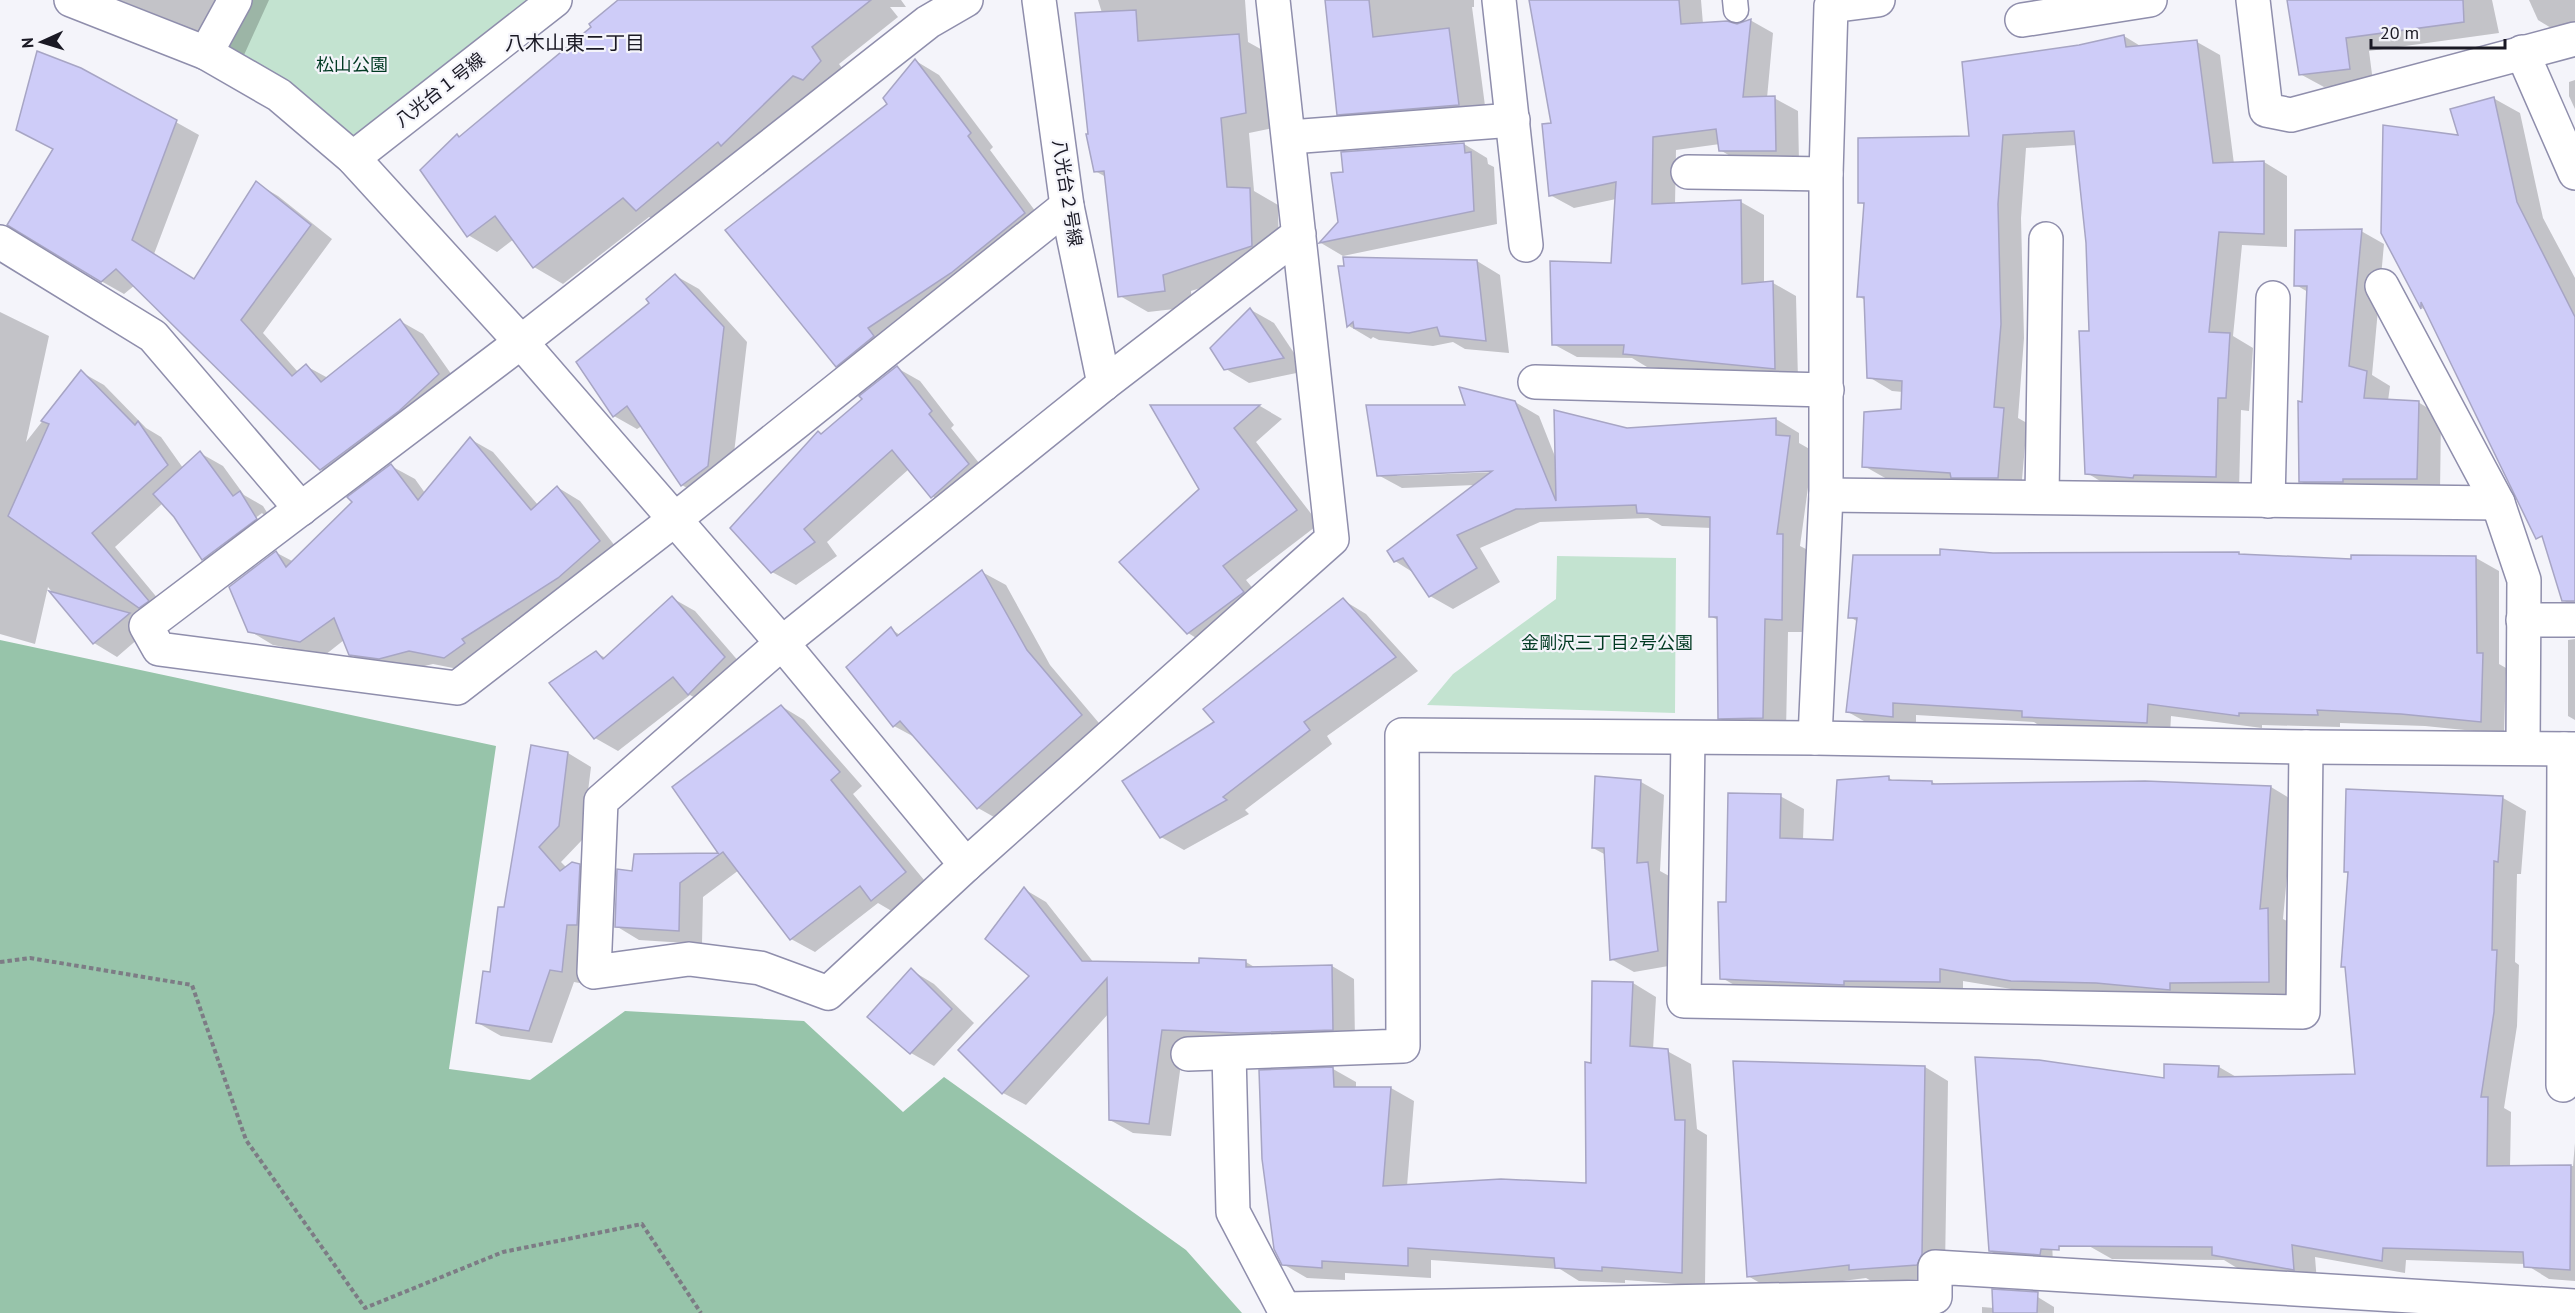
<svg xmlns="http://www.w3.org/2000/svg" width="2575" height="1313" viewBox="0 0 2575 1313" font-family="'PT Sans','Noto Sans JP',sans-serif">
<style>
.green{fill:#c3e3d0}
.forest{fill:#97c4aa}
.shadow{fill:#0003;fill-rule:evenodd}
.building{fill:#ceccf8;stroke:#a7a5c4;stroke-width:1.5}
.lines{fill:none;stroke-linecap:round;stroke-linejoin:round}
.lane-casing{stroke:#8f8eac;stroke-width:27}
.street-casing{stroke:#8f8eac;stroke-width:36}
.path{stroke:#7d7c85;stroke-width:4;stroke-dasharray:4.5 3;stroke-linecap:butt}
.lane{stroke:#fff;stroke-width:24}
.street{stroke:#fff;stroke-width:33}
.labels{text-anchor:middle;stroke-width:4.5;stroke-linejoin:round;paint-order:stroke}
.park-label{font-size:18px;fill:#003a22;stroke:#f4f4fa}
.street-label{font-size:18px;fill:#1a1924;stroke:#f4f4fa}
.neighbourhood-label{font-size:20px;fill:#1a1924;stroke:#f4f4fa}
</style>
<rect width="100%" height="100%" fill="#f4f4fa"/>
<!-- green -->
<g class="green">
<path d="M251,0H539L353,146L225,52Z"/>
<path d="M1557,556L1676,558L1675,713L1427,705L1453,674L1556,599Z"/>
</g>
<!-- forest -->
<path class="forest" d="M0,640L496,746L449,1069L530,1080L625,1011L804,1021L903,1112L944,1077L1186,1250L1242,1313H0Z"/>
<!-- shadow -->
<g class="shadow">
<path d="M119,0H269L244,55L205,39L175,22Z"/>
<path d="M620,0H901L906,7H890L898,17L839,64L849,78L665,226L649,217L563,284L534,267L514,239L497,252L468,235L460,138L593,27Z"/>
<path d="M1098,0H1245L1248,42L1266,52L1273,128L1249,133L1254,191L1278,205L1279,263L1191,291L1192,307L1148,312L1120,296L1106,177L1095,171L1102,13Z"/>
<path d="M1327,0H1474V7H1472L1487,121L1367,130L1339,114Z"/>
<path d="M1531,0H1701L1703,24L1737,26L1750,20L1773,33L1767,98H1774L1798,111L1799,164H1744L1720,150V144L1676,150L1675,205L1741,202L1764,215V283H1773L1796,296L1798,381L1647,367L1632,358L1577,357L1553,344L1613,264L1616,199L1574,208L1550,195L1552,124Z"/>
<path d="M2289,0H2492L2499,33L2369,51L2373,82L2324,87L2300,74Z"/>
<path d="M2529,0H2575V32L2561,34L2538,20Z"/>
<path d="M2124,36L2142,47L2197,42L2220,55L2234,164L2264,162L2287,176V247L2242,245L2233,336L2253,348L2249,411L2241,410L2239,490L2110,487L2087,473L2090,333L2087,243L2077,145L2026,148L2021,218L2024,338L2018,418L2027,423L2021,491L1887,479L1864,466L1903,411V392L1892,391L1869,377L1865,300L1858,296L1865,205L1860,202L1971,137L2079,46Z"/>
<path d="M916,61L939,75L993,147L990,150L1047,227L860,379L837,366L889,104Z"/>
<path d="M81,69L199,135L154,254L195,280L256,183L278,196L332,239L263,333L298,372L306,366L328,378L400,321L423,334L461,388L344,482L321,469L135,285L124,294L101,281L54,150L18,130Z"/>
<path d="M2575,80V109L2569,96V82Z"/>
<path d="M2493,98L2520,113L2543,218L2575,278V607L2563,600L2544,537L2534,532L2427,311L2422,308L2383,232Z"/>
<path d="M1464,144L1487,158L1488,164L1494,167L1497,224L1343,256L1321,243L1340,222L1345,173Z"/>
<path d="M2361,231L2384,244L2372,375L2390,386L2388,401L2418,402L2441,416L2440,492L2324,494L2300,481L2308,292L2296,285Z"/>
<path d="M1477,261L1500,275L1509,353L1465,349L1453,342L1433,346L1379,340L1373,337L1371,339L1349,326L1340,268Z"/>
<path d="M676,276L699,289L747,342L731,479L705,499L682,485L642,426L637,429L614,416L651,304Z"/>
<path d="M1251,310L1274,323L1306,371L1249,383L1226,369Z"/>
<path d="M0,312L49,336L26,442L81,372L104,385L146,428L161,437L183,468L200,453L223,466L244,495L263,506L279,532L226,573L203,559L175,516L163,503L115,547L169,612L117,657L94,643L48,587L35,644L0,634ZM262,513L264,515L211,555V552Z"/>
<path d="M897,368L920,381L954,425L951,428L991,478L955,510L932,496L909,469L827,542L837,556L796,585L772,572L822,435Z"/>
<path d="M1515,402L1539,416L1556,459L1627,430L1776,419L1799,433V443L1813,451L1800,546L1806,549L1805,632H1788L1786,731H1742L1719,718L1718,620L1710,616L1712,528L1662,526L1648,518L1540,522L1480,548L1500,582L1453,609L1430,596L1414,573L1395,561L1475,485L1402,488L1378,475L1467,406ZM1499,469V472L1397,476V473Z"/>
<path d="M1153,406H1260L1282,419L1256,442L1319,524L1246,580L1267,606L1211,647L1188,633L1201,490Z"/>
<path d="M470,439L493,452L538,505L557,487L580,501L622,555L468,671L433,664L403,671L374,668L350,654L344,640L325,655L273,645L250,631L277,553L294,562L391,466L415,479L425,493Z"/>
<path d="M2238,553L2243,556L2353,560V556L2476,558L2499,571V664L2506,668L2504,734L2425,726L2340,723V727L2262,725V728L2171,716L2170,735L2046,730L2034,722L1916,715V729L1871,725L1848,712L1858,622L1850,617L1993,555Z"/>
<path d="M982,572L1006,585L1050,665L1104,729L1001,821L978,808L918,739L894,726L891,629L900,635Z"/>
<path d="M672,598L695,611L747,671L712,707L690,695L618,751L595,738L596,653L606,658Z"/>
<path d="M1343,600L1366,614L1418,671L1327,736L1332,744L1245,810L1249,814L1184,850L1161,837L1217,723Z"/>
<path d="M2575,639V720L2568,716V640Z"/>
<path d="M781,706L804,720L862,786L853,794L929,886L895,913L878,903L815,952L791,939L739,870L703,897L702,944L639,940L616,926L634,873L635,855L720,854L674,787Z"/>
<path d="M533,747L568,753L591,767L582,840L561,862L567,868L579,865L603,878L585,984L574,982L552,1043L501,1036L478,1023L505,909Z"/>
<path d="M1889,778L1895,782H1932L1937,785L2271,787L2294,801L2283,919L2291,923L2292,995L2035,993L1963,981V995L1745,991L1722,978L1728,903L1780,796L1804,809L1803,840L1834,841Z"/>
<path d="M1641,782L1664,795L1660,871L1671,877L1680,964L1634,972L1611,959L1606,855L1593,848Z"/>
<path d="M2347,791L2503,798L2526,811L2521,874H2517L2515,962L2519,965L2517,1026L2504,1108L2511,1112L2510,1167L2573,1166L2575,1143V1281L2549,1279L2525,1264L2406,1260L2405,1273L2315,1257L2317,1282L2237,1268L2224,1260L2112,1259L2089,1246L2082,1169H2069L2068,1184L2050,1185L2053,1266L2014,1264L1990,1251L1977,1059L2039,1061L2166,1080L2165,1066L2219,1067L2238,1078L2356,1075L2347,969L2343,966L2349,873L2346,871Z"/>
<path d="M1024,889L1046,902L1094,963L1200,965L1246,962L1256,968L1332,966L1354,979L1355,1042H1184L1171,1136L1133,1133L1110,1120L1109,1013L1026,1105L1003,1093L961,1050L1031,976Z"/>
<path d="M911,970L934,984L974,1023L934,1066L911,1053L869,1017Z"/>
<path d="M1633,983L1656,997L1653,1050L1667,1051L1691,1064L1697,1129L1707,1135L1705,1286L1625,1280V1283L1579,1281L1560,1269L1431,1260V1278L1345,1273V1280L1307,1278L1283,1264L1261,1072L1333,1069L1356,1082V1089L1391,1088L1414,1101L1407,1186L1587,1184L1593,1065Z"/>
<path d="M1845,1065L1925,1067L1948,1081L1945,1268L1940,1278L1873,1282L1866,1278L1772,1290L1748,1276Z"/>
<path d="M2031,1293L2054,1307V1313H1982V1307L1994,1308Z"/>
</g>
<!-- building -->
<g class="building">
<path d="M618,0H871L812,47L821,61L803,80L793,76L721,146L718,142L636,211L623,198L533,268L495,216L467,237L420,170L457,134L459,137L591,27L589,24Z"/>
<path d="M1325,0H1369L1373,37L1449,28L1459,105L1337,115Z"/>
<path d="M1529,0H1679L1681,24L1727,21L1737,24L1751,19L1743,97L1775,96L1776,151H1719L1716,129L1653,137L1652,204L1741,200L1742,284L1773,281L1775,369L1623,354L1624,345H1552L1550,261L1611,263L1616,182L1549,196L1542,124L1551,123Z"/>
<path d="M2287,0H2463L2464,22L2346,38L2350,69L2299,75Z"/>
<path d="M1136,10L1138,41L1239,34L1246,113L1221,118L1227,187L1250,188L1252,246L1163,275L1165,291L1118,297L1104,171L1094,172L1086,134H1088L1075,13Z"/>
<path d="M2124,35L2126,47L2197,40L2213,163L2264,161V234L2219,232L2209,332L2230,333L2226,398H2218L2216,477L2134,475L2133,478L2085,474L2079,331H2089L2086,243L2074,131L2003,135L1998,204L2001,324L1994,407L2004,408L1998,478H1951L1950,473L1862,467L1864,412L1901,409L1902,381L1867,378L1864,297H1857L1864,203H1858V138L1969,136L1962,62L2079,45Z"/>
<path d="M37,51L81,68L177,120L132,240L194,279L256,181L311,225L241,320L292,376L306,364L321,382L400,319L439,374L399,411L320,470L116,269L101,282L7,225L53,149L16,130Z"/>
<path d="M915,59L971,133L968,136L1025,213L951,273L868,328L874,336L836,367L725,230L887,104L883,98Z"/>
<path d="M2494,97L2517,202L2575,317V601H2562L2542,536L2536,539L2421,302V309L2381,233L2383,125L2458,135L2450,109Z"/>
<path d="M1464,143L1465,153L1471,152L1474,211L1319,243L1338,222L1331,173L1343,172L1341,152Z"/>
<path d="M2362,229L2349,366L2367,371L2364,398L2419,401L2417,479H2343V482H2299L2298,401L2302,402L2307,286H2294L2295,230Z"/>
<path d="M1343,257L1477,260L1486,341L1440,336L1437,327L1409,333L1354,328L1353,322L1347,327L1338,266H1344Z"/>
<path d="M675,274L724,327L708,466L681,486L627,406L613,417L576,362L649,303L646,299Z"/>
<path d="M1250,308L1284,358L1224,370L1210,348Z"/>
<path d="M897,366L932,411L929,414L969,464L931,498L892,450L804,529L815,542L771,573L730,528L818,431L821,434L862,399L859,396Z"/>
<path d="M81,370L135,425L138,421L168,465L92,533L149,601L139,608L8,516L49,424L41,421Z"/>
<path d="M1459,387L1515,401L1556,501L1554,410L1627,428L1776,418V435L1790,436L1777,534H1783L1782,620L1765,619L1763,718L1718,719L1717,617H1709L1710,517L1637,513L1636,505L1516,509L1457,535L1477,568L1429,597L1403,558L1394,562L1387,551L1492,471L1377,476L1366,405H1465Z"/>
<path d="M1150,405H1260L1234,428L1297,510L1223,566L1244,592L1187,634L1119,562L1199,489Z"/>
<path d="M470,437L531,510L557,486L600,541L558,578L462,639L465,643L444,658L409,651L379,659L349,655L334,618L300,642L248,632L229,587L276,551L286,567L352,502L347,497L391,464L418,500Z"/>
<path d="M200,451L233,496L240,491L257,519L202,560L174,517L153,494Z"/>
<path d="M1940,549L1993,553L2239,552V554L2351,559V555L2476,556L2477,653H2483L2481,722L2401,714L2317,710L2318,715L2239,713V716L2148,704L2147,723L2022,717V711L1893,703V717L1846,712L1857,618H1848L1853,555H1940Z"/>
<path d="M982,570L1027,650L1082,715L977,809L900,721L893,727L846,667L891,627L897,636Z"/>
<path d="M49,591L130,613L93,644Z"/>
<path d="M672,596L725,657L688,695L673,677L594,739L549,683L596,651L603,659Z"/>
<path d="M1343,598L1396,657L1304,722L1310,730L1223,797L1227,800L1160,838L1122,781L1214,722L1203,709Z"/>
<path d="M781,705L840,772L831,780L906,872L871,901L860,886L790,940L723,852L680,883L679,931L615,927L617,869L632,871L634,854L718,853L672,787Z"/>
<path d="M531,745L568,752L559,826L539,847L560,871L572,862L580,864L577,925H567L562,972L550,970L529,1031L476,1023L483,971L490,972L498,907H504Z"/>
<path d="M1595,776L1641,780L1637,863L1648,862L1658,951L1610,960L1604,848H1592Z"/>
<path d="M1889,776V780L1932,781V784L2145,781L2271,786L2260,909L2268,908L2269,982L2170,983V990L2096,983L2011,981L1940,969V982L1844,981V985L1720,979L1718,902H1726L1728,793L1781,794L1780,838L1833,840L1837,780Z"/>
<path d="M2346,789L2503,796L2498,862L2494,861L2492,950H2497L2494,1012L2481,1097H2488L2487,1166L2571,1165L2570,1270L2524,1267L2523,1252L2383,1248L2382,1261L2292,1245L2294,1270L2212,1255V1247L2059,1246V1250L2041,1249L2040,1255L1989,1251L1975,1057L2039,1060L2164,1078V1064L2219,1066L2218,1077L2355,1074L2345,967H2341L2348,872H2344Z"/>
<path d="M1024,887L1082,961L1199,963V958L1246,960V967L1332,965L1333,1030L1240,1033L1162,1030L1149,1124L1109,1120L1107,978L1002,1094L958,1050L1029,976L985,939Z"/>
<path d="M911,968L952,1009L910,1054L867,1017Z"/>
<path d="M1592,981L1633,982L1630,1046L1668,1049L1675,1120H1685L1682,1273L1602,1267V1271L1555,1268L1554,1258L1408,1248V1266L1322,1261V1268L1282,1265L1274,1249L1262,1159L1259,1070L1333,1067L1334,1087H1391L1383,1186L1501,1179L1586,1183L1585,1062L1591,1063Z"/>
<path d="M1733,1061L1925,1066L1922,1254L1917,1265L1849,1270V1265L1747,1277Z"/>
<path d="M1992,1289L2038,1292L2037,1313H1993Z"/>
</g>
<g class="lines">
<!-- lane casing -->
<g class="lane-casing">
<path id="lane" d="M1735,0L1736,10"/>
</g>
<!-- street casing -->
<g class="street-casing">
<g id="street">
<path d="M71,0L206,53L235,0"/>
<path d="M966,0L928,22L521,342L146,626L159,649L457,688L674,520L1067,206"/>
<path d="M1039,0L1067,206L1104,384"/>
<path d="M1273,0L1332,539L966,865L828,993L760,968L689,959L594,972L601,801L782,643L1104,384L1299,234"/>
<path d="M1499,0L1526,245"/>
<path d="M2253,0L2266,110L2291,115L2575,39"/>
<path d="M2022,20L2150,0"/>
<path d="M2522,52L2575,173"/>
<path d="M206,53L279,95L353,158L521,342L782,643L966,865"/>
<path d="M1290,137L1513,120"/>
<path d="M353,158L555,0"/>
<path d="M1688,172L1826,174"/>
<path d="M0,242L153,336L301,509"/>
<path d="M2382,286L2498,503L2524,580L2523,747"/>
<path d="M1535,382L1827,390"/>
<path d="M1826,495L2498,503"/>
<path d="M2042,496L2046,239"/>
<path d="M2268,501L2273,298"/>
<path d="M2523,620H2575"/>
<path d="M1688,738L1684,1001L2303,1012L2306,747"/>
<path d="M1815,738L1826,495V174L1831,6L1878,0"/>
<path d="M1229,1053L1233,1212L1284,1309L1935,1297V1267L2575,1306"/>
<path d="M1188,1054L1403,1046L1402,735L1815,738L2306,747L2575,749"/>
<path d="M2563,1085L2564,749"/>
</g>
</g>
<!-- path -->
<path class="path" d="M0,962L30,958L192,985L246,1140L365,1308L503,1252L642,1224L701,1313"/>
<!-- lane -->
<use href="#lane" class="lane"/>
<!-- street -->
<use href="#street" class="street"/>
</g>
<g class="labels">
<!-- park labels -->
<g class="park-label">
<text x="352" y="71">松山公園</text>
<text x="1607" y="649">金剛沢三丁目2号公園</text>
</g>
<!-- street labels -->
<g class="street-label">
<text transform="translate(440 90) rotate(-38)" y="6">八光台１号線</text>
<text transform="translate(1067 193) rotate(81)" y="6">八光台２号線</text>
</g>
<!-- neighbourhood labels -->
<g class="neighbourhood-label">
<text x="575" y="50">八木山東二丁目</text>
</g>
</g>
<!-- north arrow -->
<g transform="translate(42 42) rotate(266)" stroke="#f4f4fa" stroke-width="4.5" paint-order="stroke">
<path d="M0-4.5L10 22L0 15L-10 22Z" fill="#1a1924"/>
<text y="-9" font-size="16" font-weight="bold" text-anchor="middle" fill="#1a1924">N</text>
</g>
<!-- scale -->
<path d="M2371 39v9h134v-9" fill="none" stroke="#1a1924" stroke-width="3"/>
<text x="2380" y="39" font-size="18" fill="#1a1924" stroke="#f4f4fa" stroke-width="4.5" paint-order="stroke">20 m</text>
</svg>
